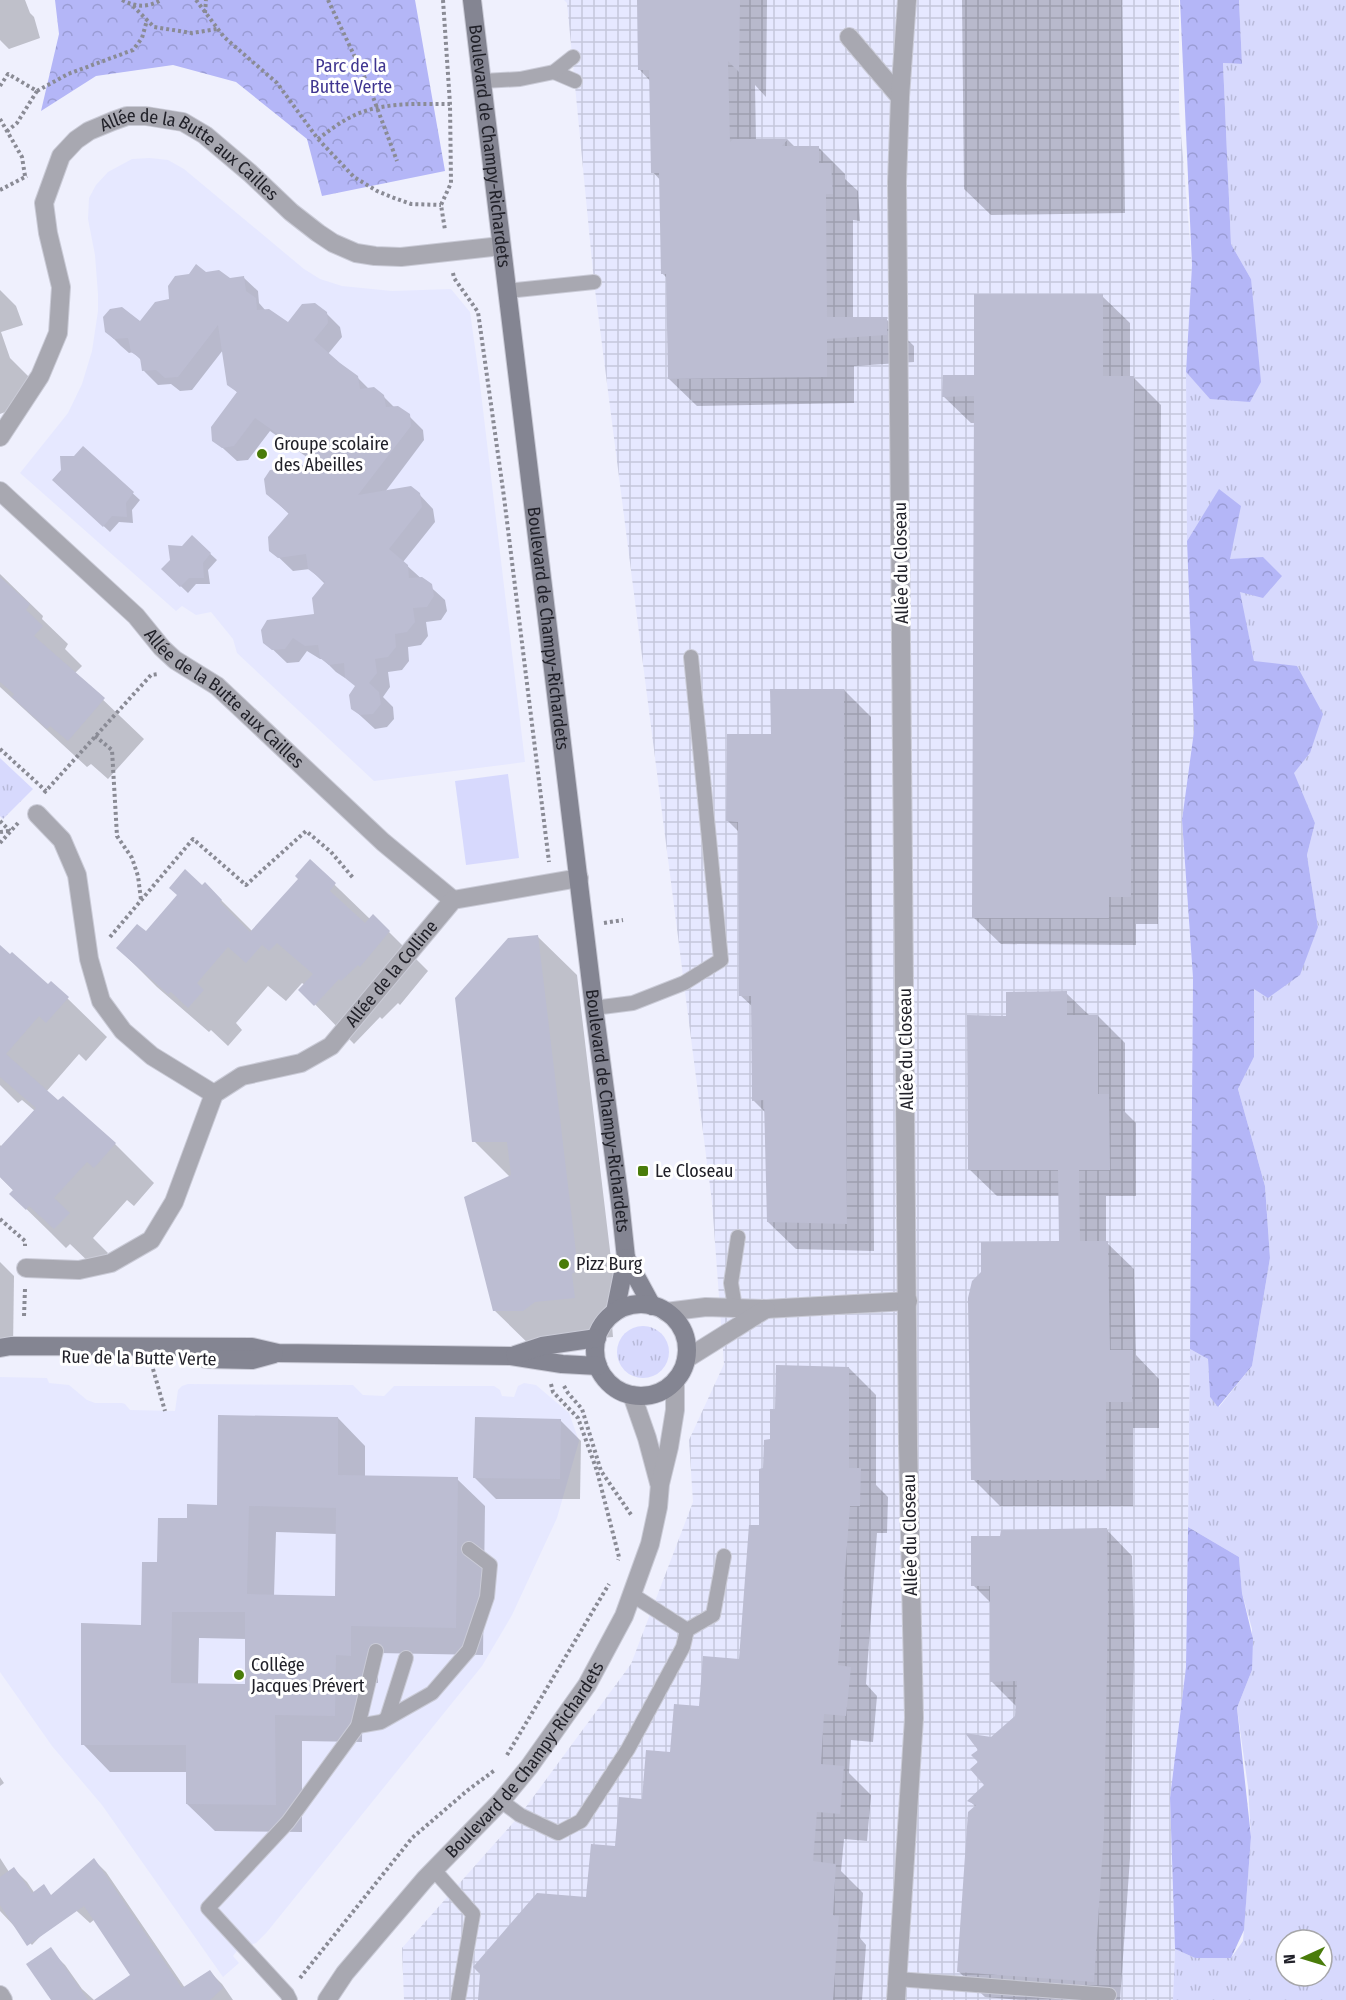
<svg xmlns="http://www.w3.org/2000/svg" width="1346" height="2000" viewBox="0 0 1346 2000" font-family="'Fira Sans Condensed',sans-serif">
<style>
.built{fill:#e6e8ff}
.industrial{fill:url(#industrial-grid)}
.grass{fill:url(#grass-tufts);fill-rule:evenodd}
.forest{fill:url(#forest-crowns)}
.park{fill:#d7d9fd}
.shadow{fill:#0003;fill-rule:evenodd}
.building{fill:#bcbdd2;fill-rule:evenodd}
.lines{fill:none;stroke-linecap:round;stroke-linejoin:round}
.lane-casing{stroke:#cacbd7;stroke-width:16}
.street-casing{stroke:#cacbd7;stroke-width:20}
.secondary-casing{stroke:#cacbd7;stroke-width:20}
.path{stroke:#8a8b95;stroke-width:4;stroke-dasharray:3 3;stroke-linecap:butt}
.lane{stroke:#a8a8b1;stroke-width:14}
.street{stroke:#a8a8b1;stroke-width:18}
.secondary{stroke:#848592;stroke-width:18}
.poi-dot{fill:#4a7c0a;stroke:#fff;stroke-width:2}
.labels{text-anchor:middle;stroke-width:6;stroke-linejoin:round;paint-order:stroke}
.park-label{font-size:18px;fill:#3f3590;stroke:#fff}
.street-label{font-size:18px;fill:#212129;stroke:#fff}
.poi-label{font-size:18px;fill:#212129;stroke:#fff;text-anchor:start}
</style>
<defs>
<pattern id="industrial-grid" width="8" height="8" patternUnits="userSpaceOnUse" patternTransform="scale(1.5)"><rect width="8" height="8" fill="#e6e8ff"/><path d="M0 4h8M4 0v8" fill="none" stroke="#c5c7db"/></pattern>
<pattern id="grass-tufts" width="24" height="20" patternUnits="userSpaceOnUse" patternTransform="scale(1.5)"><rect width="24" height="20" fill="#d7d9fd"/><path d="M3 7l-1-3M5 7V3M7 7l1-3M15 17l-1-3M17 17v-4M19 17l1-3" fill="none" stroke="#b8bad9"/></pattern>
<pattern id="forest-crowns" width="20" height="18" patternUnits="userSpaceOnUse" patternTransform="scale(1.5)"><rect width="20" height="18" fill="#b4b6f7"/><path d="M2 6a3 3 0 1 1 6 0M12 15a3 3 0 1 1 6 0" fill="none" stroke="#9a9cd4"/></pattern>
</defs>
<rect width="100%" height="100%" fill="#eff0fd"/>
<!-- built -->
<g class="built">
<path d="M150,158L168,160L184,169L304,269L320,279L342,286L392,291L451,289L470,312L479,376L525,762L374,781L237,653L233,639L211,612L196,615L182,606L176,611L20,473L68,413L82,384L92,351L98,311V294L95,255L88,219L89,198L96,185L108,172L132,159Z"/>
<path d="M0,1377L47,1378L49,1383L69,1385L87,1400L95,1403H122L125,1404L130,1410L175,1411L178,1390L182,1386L188,1384L353,1385L363,1395L384,1396L394,1386H494L500,1390L502,1396L514,1397L518,1386L524,1383L536,1385L569,1413L579,1441L557,1518L512,1615L482,1666L267,1932L256,1943L250,1945L244,1942L233,1956L239,1963L223,1977L102,1805L52,1746L0,1672Z"/>
</g>
<!-- industrial -->
<path class="industrial" d="M564,0H1179V110L1192,265L1186,372L1187,541L1194,730L1182,820L1193,978L1190,1349L1186,1667L1170,1798L1175,1949L1173,2000H404L402,1948L520,1815L631,1664L693,1502L689,1440L724,1364L712,1202L594,282L567,3Z"/>
<!-- grass -->
<g class="grass">
<path d="M1239,0H1346V2000H1173L1175,1949L1195,1958H1231L1243,1941L1251,1837L1248,1787L1237,1708L1252,1670V1629L1242,1593L1239,1557L1188,1527L1190,1349L1208,1359L1210,1397L1219,1407L1252,1366L1270,1258L1265,1186L1238,1089L1254,1057V989L1318,927L1307,855L1315,823L1293,773L1310,753L1254,661L1239,592L1229,559L1219,490L1187,541L1186,372L1211,399L1251,279L1231,244L1223,63L1242,64ZM1286,1940H1322V1976H1286Z"/>
<path d="M0,758L33,789L3,819L0,816Z"/>
<circle cx="643" cy="1352" r="26"/>
</g>
<!-- forest -->
<g class="forest">
<path d="M55,0H415L445,171L322,196L307,139L236,82L173,65L96,76L41,111L59,34Z"/>
<path d="M1180,0H1239L1242,64L1223,63L1231,244L1251,279L1261,382L1250,402L1210,399L1186,372L1192,265Z"/>
<path d="M1219,489L1241,506L1230,559L1263,557L1282,576L1263,598L1240,592L1254,661L1297,666L1323,714L1310,753L1294,773L1315,823L1307,855L1318,927L1300,975L1268,998L1254,989V1057L1238,1089L1265,1186L1270,1258L1252,1366L1218,1407L1210,1397L1208,1359L1190,1349L1193,978L1182,820L1194,731L1187,541Z"/>
<path d="M1188,1527L1239,1557L1242,1593L1253,1639L1252,1670L1237,1708L1251,1837L1244,1930L1231,1958H1195L1175,1949L1170,1798L1186,1667Z"/>
</g>
<!-- park -->
<path class="park" d="M508,774L519,858L466,865L455,781Z"/>
<!-- shadow -->
<g class="shadow">
<path d="M0,0H25L30,13L34,17L40,38L9,49L0,40Z"/>
<path d="M638,0H767L766,97L755,85L756,141L788,140L795,147H818L845,174V179L858,191L860,221L853,220V319H886L914,346V362L854,366V403L697,406L669,379L668,279L662,273L661,181L653,172L651,82L639,69Z"/>
<path d="M962,0H1122L1125,213L991,215L964,189Z"/>
<path d="M206,273L229,280L244,278L258,291L259,303L266,311L288,325L326,313L340,327L342,337L328,354L357,377L369,389L383,396L395,408L409,416L423,430L424,440L385,492L419,494L433,509L435,522L403,562L445,600L447,611L441,620L426,622L428,636L421,645L408,647L409,661L402,670L388,672L390,687L383,697L393,707L394,719L387,727L375,729L352,708L356,686L348,678H345L336,672L323,659H320L307,651L299,662L287,663L265,642L316,615L325,584L310,569L293,571L271,550L289,514L267,493L318,465L270,431L248,460L237,461L214,440L238,393L229,384L223,350L192,390L180,391L171,384L158,385L144,371L142,361L133,352L129,353L121,346L107,332L141,323Z"/>
<path d="M0,290L16,306L23,325L1,332L10,358L29,377L13,409L0,414Z"/>
<path d="M1102,296L1130,323V377H1133L1161,405L1158,924H1136V945L1001,944L973,917L975,423H971L943,396Z"/>
<path d="M83,448L140,500L132,510L133,523L119,522L110,532L61,486L75,458Z"/>
<path d="M192,537L217,560L208,570L210,584H196L188,593L163,569Z"/>
<path d="M0,574L43,616L42,619L68,644L65,649L82,666L75,673L144,739L108,779L91,764L87,767L0,687Z"/>
<path d="M844,690L871,717L874,1251L796,1249L768,1222L766,1113L753,1100V1007L740,995L739,832L728,821L772,736Z"/>
<path d="M310,861L370,919L389,932L428,971L400,1005L398,1003L382,1019L380,1017L354,1044L301,990L305,985L302,983L286,1001L268,986L236,1023L242,1030L228,1046L211,1030L209,1032L157,987L118,948L146,933L205,884L252,931L300,879Z"/>
<path d="M537,936L577,975L617,1309L611,1313L613,1337L575,1340L534,1349L494,1310L510,1177L474,1141Z"/>
<path d="M0,947L49,986L67,998L107,1037L86,1061L79,1054L46,1092L115,1144L154,1183L134,1206L127,1200L93,1238L108,1253L94,1267L70,1244L66,1248L51,1233L11,1194L14,1191L0,1177V1145L2,1147L35,1111L22,1100L18,1103L0,1085Z"/>
<path d="M1066,993L1090,1016H1098L1125,1043V1112L1136,1123V1196H1106V1242L1134,1269L1136,1355L1159,1379V1428H1133V1506H1000L973,1479L1060,1243V1196H997L969,1169L1007,1017Z"/>
<path d="M0,1262L14,1276L13,1349H0Z"/>
<path d="M849,1368L876,1395V1485L888,1497L887,1533H877L866,1684L877,1696L873,1742L851,1740L849,1773L871,1795L867,1841L844,1839L841,1871L863,1893L860,1938L866,1945L862,2000H479L588,1898L643,1801L701,1707L741,1660L760,1527L765,1470L777,1411Z"/>
<path d="M338,1418L365,1446V1477L457,1479L485,1506L483,1655L378,1653V1683L363,1682L362,1742L302,1741V1832L215,1831L187,1804V1772H110L83,1744L142,1626L159,1564L189,1520L218,1506ZM276,1532L337,1534V1597L274,1596ZM199,1638L247,1639V1685H198Z"/>
<path d="M560,1420L581,1441L580,1499H496L475,1478Z"/>
<path d="M1106,1529L1132,1556L1134,1635L1130,1858L1120,2000H1020L985,1997L958,1971L976,1807L970,1801L986,1785L980,1763L991,1739L1016,1717L1017,1707L991,1681V1603L973,1585L1002,1537Z"/>
<path d="M0,1777L4,1783L0,1786Z"/>
<path d="M0,1858L9,1872L14,1869L27,1882L54,1922L32,1945L0,1911Z"/>
<path d="M94,1860L106,1872L185,1988L210,1972L222,1984L233,2000H97L132,1975L95,1919L90,1923L69,1904Z"/>
<path d="M53,1953L65,1965L82,1989L94,2000H53Z"/>
</g>
<!-- building -->
<g class="building">
<path d="M637,0H740L739,72L728,61L730,142L733,139H788L782,146H819V163H831L833,194H826L827,317H887V335L827,339V377L668,379L666,274H661L659,173H651L649,70H638Z"/>
<path d="M196,264L206,272L219,270L230,278L244,276L246,291L256,298L257,310L269,309L288,322L302,304L315,303L327,312L328,323L314,340L340,363L358,376L360,389L374,387L384,395L386,407L398,406L410,414L411,426L358,495L411,486L420,493L422,507L389,549L408,565L409,578L422,577L432,584L434,596L427,607L413,608L415,622L407,632L395,634L396,647L388,657L375,659L377,673L369,683L379,692L381,704L373,714L360,715L351,709L349,695L355,686L345,678L344,663L329,665L320,658L318,645L305,646L293,638L285,649L272,650L263,643L261,630L267,620L314,614L312,598L325,582L308,569L306,554L278,558L269,551L268,537L289,513L266,494L264,479L270,470L319,463L255,418L234,446L222,448L212,441L211,427L237,392L227,385L218,325L178,377L165,378L156,370L142,371L140,358L131,352L128,338L114,339L105,332L103,317L110,309L122,307L140,321L155,302L169,299L168,286L175,276L189,274Z"/>
<path d="M974,294H1103V376H1134L1131,897H1109V918H972L974,396L942,397L943,375H974Z"/>
<path d="M83,446L134,492L126,503L127,517L112,516L103,527L52,480L61,470L60,456H74Z"/>
<path d="M192,535L211,553L203,563L204,578H189L180,587L161,569L170,560L168,545L182,546Z"/>
<path d="M0,577L30,604L26,610L43,626L34,636L105,698L68,741L50,726L47,729L12,697L14,694L0,682Z"/>
<path d="M770,689H844L847,1224L767,1222L764,1100L752,1101L751,996H739L738,822L726,821L727,734H771Z"/>
<path d="M310,859L336,883L330,891L365,923L373,914L390,931L360,967L358,965L341,981L339,979L314,1006L298,990L313,974L277,943L269,951L262,945L246,963L228,947L197,983L204,990L188,1008L171,992L168,994L116,948L137,924L146,931L177,895L169,888L185,869L202,885L205,882L222,900L220,902L250,932L298,879L295,876Z"/>
<path d="M538,935L578,1269L572,1274L575,1298L535,1302L523,1311H493L464,1197L511,1175L507,1142H472L455,998L508,938Z"/>
<path d="M0,945L10,954L12,952L48,984L51,981L69,997L46,1023L39,1016L6,1054L58,1100L63,1096L116,1143L94,1168L87,1162L54,1198L70,1213L54,1229L29,1206L26,1210L9,1194L13,1190L0,1177V1147L36,1108L0,1077Z"/>
<path d="M1067,991V1015H1098V1094H1109L1110,1170H1079L1080,1241H1108L1110,1350H1133L1132,1402H1106V1480H971L968,1298L972,1281L981,1272V1242L1059,1241L1058,1170H968L967,1015L1006,1016V992Z"/>
<path d="M776,1365L849,1367V1468H861L860,1506H850L838,1665L851,1667L846,1716L824,1714L821,1764L844,1766L840,1814L817,1812L813,1861L836,1864L833,1915L839,1916L833,2000H478L480,1974L473,1967L537,1893L586,1897L591,1844L615,1846L619,1797L642,1799L646,1750L670,1752L674,1704L699,1706L703,1656L739,1659L749,1525H759V1469L763,1468L764,1440L770,1439V1409H775Z"/>
<path d="M218,1415L338,1417V1475L458,1477L456,1628L351,1626V1656L336,1655L335,1716L275,1715L276,1805L186,1804V1745H81V1623L141,1625L142,1562H157L158,1518H187V1504L217,1505ZM249,1506L336,1508L335,1596L247,1594ZM172,1612H245V1684L171,1683Z"/>
<path d="M475,1417L561,1419L560,1479L473,1478Z"/>
<path d="M1107,1528L1108,1608L1104,1831L1094,1982L957,1972L968,1812L976,1805L967,1801L984,1785L970,1769L978,1762L971,1755L978,1750L965,1733L991,1737L1015,1716L1017,1681L990,1682V1586H971V1536H1000L1001,1530Z"/>
<path d="M94,1858L182,1988L210,1970L223,1988L210,2000H94L130,1975L84,1906L27,1946L0,1905V1877L14,1867L32,1893L44,1884L51,1895Z"/>
<path d="M51,1947L88,2000H51L26,1964Z"/>
</g>
<g class="lines">
<!-- lane casing -->
<g class="lane-casing">
<g id="lane">
<path d="M554,72L575,81"/>
<path d="M483,81L520,79L554,72L573,57"/>
<path d="M507,291L594,282"/>
<path d="M594,1008L633,1003L684,983L721,960L691,657"/>
<path d="M735,1307L731,1283L738,1237"/>
<path d="M687,1630L713,1615L724,1556"/>
<path d="M387,1718L406,1658"/>
<path d="M358,1726L376,1651"/>
<path d="M501,1801L520,1815L558,1833L581,1821L628,1749L683,1647L687,1630L631,1594"/>
<path d="M434,1870L473,1914L458,2000"/>
<path d="M897,1979L1109,1995"/>
<path d="M290,2000L287,1994L208,1908L288,1822L358,1726L381,1722L432,1693L469,1650L487,1597L490,1565L469,1549"/>
</g>
</g>
<!-- street casing -->
<g class="street-casing">
<g id="street">
<path d="M849,37L900,97"/>
<path id="s1" d="M0,437L40,376L58,333L61,287L48,233L44,203L61,156L76,140L89,131L113,121L127,116H146L183,122L205,135L250,173L291,212L318,233L333,243L356,253L375,256L401,257L501,246"/>
<path id="s2" d="M0,491L136,616L162,648L175,660L217,686L383,842L453,900"/>
<path d="M37,814L62,840L77,875L89,959L101,1001L123,1031L152,1056L214,1094"/>
<path id="s3" d="M26,1268L79,1270L111,1263L151,1240L174,1202L214,1094L242,1076L301,1063L331,1046L453,900L579,878"/>
<path d="M666,1312L706,1307L766,1309L908,1301"/>
<path d="M686,1359L766,1309"/>
<path d="M632,1395L647,1438L659,1483"/>
<path d="M0,1995L3,2000"/>
<path id="s4" d="M327,2000L345,1973L425,1879L501,1801L529,1767L587,1685L624,1616L650,1544L658,1507L660,1484L669,1447L675,1410V1381"/>
<path d="M896,2000L914,1718L908,1444L897,182L900,97L907,0"/>
</g>
</g>
<!-- secondary casing -->
<g class="secondary-casing">
<g id="secondary">
<path id="s5" d="M472,0L594,1008L620,1202L626,1258L615,1312"/>
<path d="M626,1258L652,1306"/>
<circle cx="641" cy="1350" r="46"/>
<path d="M0,1348L11,1346L252,1347L278,1353L511,1356L562,1364L598,1366"/>
<path d="M515,1355L542,1346L597,1338"/>
<path d="M206,1359L252,1360L274,1354"/>
</g>
</g>
<!-- path -->
<g class="path">
<path d="M122,0C136,7 147,8 161,0"/>
<path d="M196,0L224,37L277,83L318,139L354,177L377,191L394,198L411,204L441,205"/>
<path d="M328,0L370,89L397,161"/>
<path d="M443,0L450,104L451,183L441,205L445,230"/>
<path d="M133,6L154,27L192,33L217,29"/>
<path d="M205,13L206,0"/>
<path d="M0,86L8,74L37,91L17,123L6,132"/>
<path d="M37,91L68,74L133,50L142,38L147,20"/>
<path d="M0,119L22,157L25,176"/>
<path d="M318,139C330,130 343,120 357,114C385,102 420,104 450,104"/>
<path d="M0,190L27,176"/>
<path d="M453,273L454,278L478,312L479,319L504,497L549,862"/>
<path d="M95,736L112,750L117,836L132,858L138,876L141,900"/>
<path d="M0,749L46,791"/>
<path d="M44,793L151,675L158,674"/>
<path d="M0,821L10,831"/>
<path d="M0,832L9,831"/>
<path d="M0,843L18,823"/>
<path d="M604,923L623,920"/>
<path d="M110,937L193,839L246,885L306,831L331,852L354,879"/>
<path d="M0,1219L25,1241V1246"/>
<path d="M24,1316L25,1289"/>
<path d="M153,1369L165,1411"/>
<path d="M551,1384L553,1392L578,1418L597,1471L619,1557L618,1560"/>
<path d="M564,1386L568,1393L582,1409L601,1471L632,1516"/>
<path d="M507,1755L609,1584"/>
<path d="M300,1978L412,1838L468,1790L495,1770"/>
</g>
<!-- lane -->
<use href="#lane" class="lane"/>
<!-- street -->
<use href="#street" class="street"/>
<!-- secondary -->
<use href="#secondary" class="secondary"/>
</g>
<!-- markers -->
<g class="poi-dot">
<circle cx="262" cy="454" r="6"/>
<rect x="637" y="1165" width="12" height="12" rx="3"/>
<circle cx="564" cy="1264" r="6"/>
<circle cx="239" cy="1675" r="6"/>
</g>
<g class="labels">
<!-- park labels -->
<g class="park-label">
<text x="351" y="72">Parc de la<tspan x="351" dy="21">Butte Verte</tspan></text>
</g>
<!-- street labels -->
<g class="street-label">
<text dy="6" stroke="none"><textPath href="#s5" startOffset="147">Boulevard de Champy-Richardets</textPath></text>
<text dy="6" stroke="none"><textPath href="#s1" startOffset="454">Allée de la Butte aux Cailles</textPath></text>
<text transform="translate(901 563) rotate(-91)" y="6">Allée du Closeau</text>
<text dy="6" stroke="none"><textPath href="#s5" startOffset="633">Boulevard de Champy-Richardets</textPath></text>
<text dy="6" stroke="none"><textPath href="#s2" startOffset="306">Allée de la Butte aux Cailles</textPath></text>
<text dy="6" stroke="none"><textPath href="#s3" startOffset="514">Allée de la Colline</textPath></text>
<text transform="translate(906 1049) rotate(-91)" y="6">Allée du Closeau</text>
<text dy="6" stroke="none"><textPath href="#s5" startOffset="1119">Boulevard de Champy-Richardets</textPath></text>
<text transform="translate(139 1358) rotate(1)" y="6">Rue de la Butte Verte</text>
<text transform="translate(910 1535) rotate(-91)" y="6">Allée du Closeau</text>
<text dy="6" stroke="none"><textPath href="#s4" startOffset="312">Boulevard de Champy-Richardets</textPath></text>
</g>
<!-- poi labels -->
<g class="poi-label">
<text x="274" y="450">Groupe scolaire<tspan x="274" dy="21">des Abeilles</tspan></text>
<text x="655" y="1177">Le Closeau</text>
<text x="576" y="1270">Pizz Burg</text>
<text x="251" y="1671">Collège<tspan x="251" dy="21">Jacques Prévert</tspan></text>
</g>
</g>
<!-- north arrow -->
<g transform="translate(1304 1958) rotate(266)"><circle r="28" fill="#ffffff" stroke="#a6a6a9" stroke-width="1.5"/>
<path d="M0-4.5L10 22L0 15L-10 22Z" fill="#4a7c0a"/>
<text y="-9" font-size="16" font-weight="bold" text-anchor="middle" fill="#212129">N</text>
</g>
</svg>
